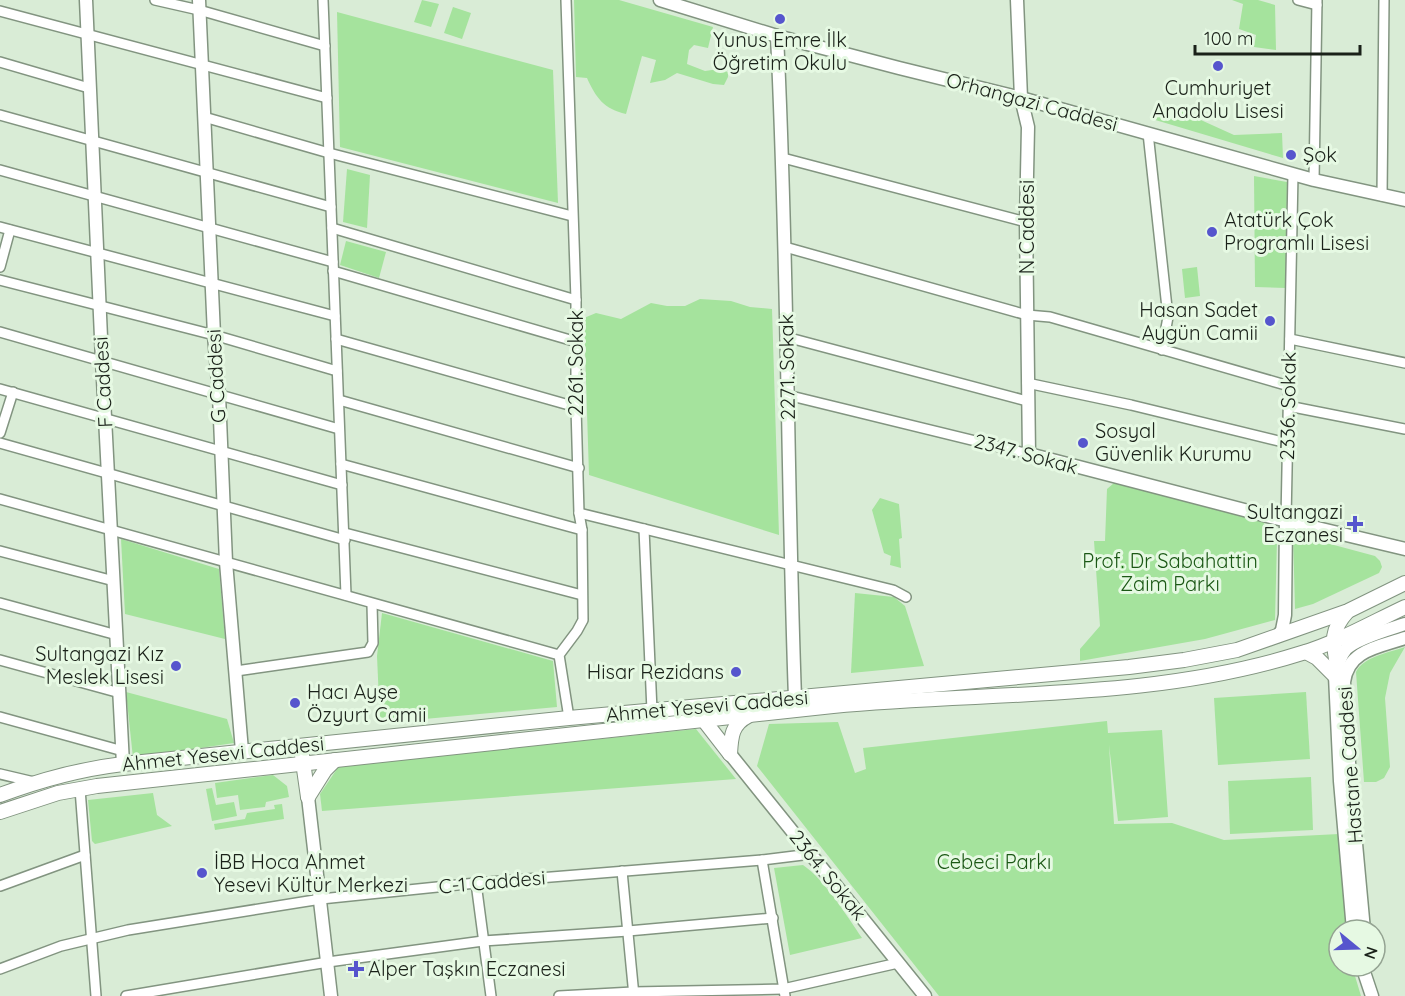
<svg xmlns="http://www.w3.org/2000/svg" width="1405" height="996" viewBox="0 0 1405 996" font-family="Quicksand,sans-serif">
<style>
.green{fill:#a5e39d}
.lines{fill:none;stroke-linecap:round;stroke-linejoin:round}
.street-casing{stroke:#829480;stroke-width:12}
.secondary-casing{stroke:#829480;stroke-width:15}
.primary-casing{stroke:#829480;stroke-width:16}
.street{stroke:#fff;stroke-width:9}
.secondary{stroke:#fff;stroke-width:12}
.primary{stroke:#fff;stroke-width:14}
.poi-dot{fill:#5655cd;stroke:#e6f9e3;stroke-width:2}
.labels{text-anchor:middle;stroke-width:6;stroke-linejoin:round;paint-order:stroke}
.poi-label{font-size:20px;fill:#1a2119;stroke:#e6f9e3;text-anchor:start}
.street-label{font-size:20px;fill:#1a2119;stroke:#e6f9e3}
.park-label{font-size:20px;fill:#1b5815;stroke:#e6f9e3}
</style>
<rect width="100%" height="100%" fill="#d9ecd6"/>
<!-- green -->
<g class="green">
<path d="M422,0L439,4L431,27L414,22Z"/>
<path d="M574,0H619L713,27L708,48L694,45L689,50L687,64L705,71L719,69L728,72V77L724,85L713,84L677,73L665,80L650,83L656,60L642,56L626,114C604,109 596,98 587,78L576,77Z"/>
<path d="M1232,0H1258L1275,5L1276,50L1254,47L1256,35L1239,29L1243,4Z"/>
<path d="M453,7L471,13L462,39L444,33Z"/>
<path d="M337,12L553,70L558,203L340,147Z"/>
<path d="M1155,105L1170,106L1234,135L1282,133L1283,158L1152,119Z"/>
<path d="M347,169L370,175L367,228L343,222Z"/>
<path d="M1254,176L1287,182L1286,288L1255,287Z"/>
<path d="M346,241L386,252L379,278L340,265Z"/>
<path d="M1197,267L1200,296L1185,298L1182,269Z"/>
<path d="M700,299L731,301L750,307L772,309L779,535L589,475L584,318L596,313L621,319L651,303L667,306H685Z"/>
<path d="M1114,483L1263,522L1277,539L1275,620L1205,639L1080,661V649L1100,626L1094,541H1105L1107,489Z"/>
<path d="M880,498L899,504L902,538L899,539L901,568L890,565L891,556L884,553L872,510Z"/>
<path d="M1293,534L1375,556L1380,561L1382,567L1379,573L1313,604L1295,609Z"/>
<path d="M121,539L219,569L225,639L125,614Z"/>
<path d="M855,593L894,597L905,606L924,666L851,673Z"/>
<path d="M382,613L553,661L557,707L380,723L377,656Z"/>
<path d="M1405,647L1390,673L1385,698L1390,767L1384,778L1376,782H1364L1356,672C1363,657 1390,652 1405,647Z"/>
<path d="M126,692L227,719L234,743L133,758Z"/>
<path d="M1306,692L1310,759L1218,765L1214,698Z"/>
<path d="M1107,721L1108,733L1162,730L1168,817L1118,821L1109,745L1114,824L1172,823L1224,840L1339,834L1346,930H1339V966H1352L1361,996H939L757,766L769,724L838,722L855,773L866,769L863,748Z"/>
<path d="M696,729L736,779L322,811L320,794L339,766Z"/>
<path d="M273,775L287,786L289,797L266,802L265,807L240,810L238,795L217,798L215,783Z"/>
<path d="M1311,777L1313,830L1230,834L1228,781Z"/>
<path d="M212,788L216,805L234,802L237,816L212,821L206,789Z"/>
<path d="M153,793L157,815L172,826L95,844L92,841L88,800Z"/>
<path d="M282,804L284,819L215,830L214,824L245,819L247,813L275,809L274,805Z"/>
<path d="M803,865C824,879 847,916 862,938L790,955L774,868Z"/>
</g>
<g class="lines">
<!-- street casing -->
<g class="street-casing">
<g id="street">
<path d="M155,0L199,10L325,46"/>
<path d="M323,0L346,595"/>
<path d="M566,0L576,300V407L579,513L582,530L583,620L577,631L559,655L569,718"/>
<path d="M1298,0L1317,5"/>
<path d="M0,11L327,98"/>
<path d="M0,62L89,88"/>
<path d="M0,115L331,207"/>
<path d="M204,117L329,153L572,216"/>
<path d="M1148,133L1168,317L1162,350"/>
<path d="M783,158L1026,222"/>
<path d="M0,170L333,262"/>
<path d="M1314,180L1317,0"/>
<path d="M1382,196L1384,0"/>
<path d="M0,227L335,316"/>
<path d="M332,228L576,300"/>
<path d="M785,247L1027,315L1050,317L1289,386"/>
<path d="M0,267L10,230"/>
<path d="M333,271L577,342"/>
<path d="M0,280L214,335L337,371"/>
<path d="M0,332L339,429"/>
<path d="M786,337L1027,401"/>
<path d="M336,339L576,407"/>
<path d="M1290,339L1405,363"/>
<path d="M1027,383L1131,405L1287,443"/>
<path d="M0,389L342,485"/>
<path d="M787,395L1029,454"/>
<path d="M339,400L579,468"/>
<path d="M1288,406L1405,429"/>
<path d="M0,433L13,392"/>
<path d="M0,443L345,540"/>
<path d="M341,464L582,530"/>
<path d="M0,499L559,655"/>
<path d="M579,513L893,590L906,597"/>
<path d="M1286,520L1293,174"/>
<path d="M644,529L652,711"/>
<path d="M345,533L582,595"/>
<path d="M0,551L114,581"/>
<path d="M0,603L117,635"/>
<path d="M0,660L120,693"/>
<path d="M236,671L368,652L373,643L372,604"/>
<path d="M0,717L123,751"/>
<path d="M0,774L34,782"/>
<path d="M80,789L96,996"/>
<path d="M762,860L785,996"/>
<path d="M622,871L634,996"/>
<path d="M476,883L491,996"/>
<path d="M0,886L85,855"/>
<path d="M0,969L61,946L128,930L321,899L476,883L762,860L811,854"/>
<path d="M126,996L328,962L483,941L628,931L773,918"/>
<path d="M559,996L633,992L783,989L898,963"/>
</g>
</g>
<!-- secondary casing -->
<g class="secondary-casing">
<g id="secondary">
<path d="M86,0L102,360L123,764"/>
<path d="M199,0L214,335L219,395L226,562L242,751"/>
<path d="M660,0L777,36L899,68L1021,98L1314,180L1405,200"/>
<path d="M1017,0L1021,98L1028,127L1026,222L1029,454L1275,518L1405,549"/>
<path d="M777,36C788,256 787,477 795,698"/>
<path d="M1278,636L1282,630L1285,615L1286,520"/>
<path d="M730,754L925,996"/>
<path d="M308,797L331,996"/>
<path d="M1353,930L1340,781L1335,676C1337,667 1340,656 1346,649C1357,638 1390,629 1405,624"/>
<path d="M1364,930L1350,779L1344,682C1348,650 1378,647 1405,638"/>
<path d="M1362,966L1372,996"/>
</g>
</g>
<!-- primary casing -->
<g class="primary-casing">
<g id="primary">
<path d="M1306,652L1317,658L1335,676"/>
<path d="M1337,665C1333,642 1330,631 1347,612"/>
<path d="M699,714L730,754"/>
<path d="M730,754C731,736 732,724 748,716"/>
<path d="M302,755L308,797"/>
<path d="M0,795C40,780 81,769 123,764L569,718L1129,667L1184,660L1237,650L1348,611L1405,583"/>
<path d="M308,797L325,770L335,760"/>
<path d="M0,812L58,793L97,786C342,759 587,731 833,706C989,691 1150,701 1302,653C1338,642 1371,623 1405,607"/>
</g>
</g>
<!-- street -->
<use href="#street" class="street"/>
<!-- secondary -->
<use href="#secondary" class="secondary"/>
<!-- primary -->
<use href="#primary" class="primary"/>
</g>
<!-- markers -->
<g class="poi-dot">
<circle cx="780" cy="19" r="6"/>
<circle cx="1218" cy="66" r="6"/>
<circle cx="1291" cy="155" r="6"/>
<circle cx="1212" cy="232" r="6"/>
<circle cx="1270" cy="321" r="6"/>
<circle cx="1083" cy="443" r="6"/>
<path d="M1352 515h6v6h6v6h-6v6h-6v-6h-6v-6h6z"/>
<circle cx="176" cy="666" r="6"/>
<circle cx="736" cy="672" r="6"/>
<circle cx="295" cy="703" r="6"/>
<circle cx="202" cy="873" r="6"/>
<path d="M353 960h6v6h6v6h-6v6h-6v-6h-6v-6h6z"/>
</g>
<g class="labels">
<!-- poi labels -->
<g class="poi-label">
<text x="780" y="47" text-anchor="middle">Yunus Emre İlk<tspan x="780" dy="23">Öğretim Okulu</tspan></text>
<text x="1218" y="95" text-anchor="middle">Cumhuriyet<tspan x="1218" dy="23">Anadolu Lisesi</tspan></text>
<text x="1303" y="162">Şok</text>
<text x="1224" y="227">Atatürk Çok<tspan x="1224" dy="23">Programlı Lisesi</tspan></text>
<text x="1258" y="317" text-anchor="end">Hasan Sadet<tspan x="1258" dy="23">Aygün Camii</tspan></text>
<text x="1095" y="438">Sosyal<tspan x="1095" dy="23">Güvenlik Kurumu</tspan></text>
<text x="1343" y="519" text-anchor="end">Sultangazi<tspan x="1343" dy="23">Eczanesi</tspan></text>
<text x="164" y="661" text-anchor="end">Sultangazi Kız<tspan x="164" dy="23">Meslek Lisesi</tspan></text>
<text x="724" y="679" text-anchor="end">Hisar Rezidans</text>
<text x="307" y="699">Hacı Ayşe<tspan x="307" dy="23">Özyurt Camii</tspan></text>
<text x="214" y="869">İBB Hoca Ahmet<tspan x="214" dy="23">Yesevi Kültür Merkezi</tspan></text>
<text x="368" y="976">Alper Taşkın Eczanesi</text>
</g>
<!-- street labels -->
<g class="street-label">
<text transform="translate(1032 102) rotate(15)" y="7">Orhangazi Caddesi</text>
<text transform="translate(1027 227) rotate(-90)" y="7">N Caddesi</text>
<text transform="translate(576 363) rotate(-90)" y="7">2261. Sokak</text>
<text transform="translate(787 367) rotate(-91)" y="7">2271. Sokak</text>
<text transform="translate(216 376) rotate(-93)" y="7">G Caddesi</text>
<text transform="translate(103 382) rotate(-93)" y="7">F Caddesi</text>
<text transform="translate(1288 406) rotate(-89)" y="7">2336. Sokak</text>
<text transform="translate(1026 454) rotate(15)" y="7">2347. Sokak</text>
<text transform="translate(707 706) rotate(-5)" y="7">Ahmet Yesevi Caddesi</text>
<text transform="translate(223 754) rotate(-6)" y="7">Ahmet Yesevi Caddesi</text>
<text transform="translate(1350 765) rotate(-94)" y="7">Hastane Caddesi</text>
<text transform="translate(828 875) rotate(51)" y="7">2364. Sokak</text>
<text transform="translate(492 882) rotate(-5)" y="7">C-1 Caddesi</text>
</g>
<!-- park labels -->
<g class="park-label">
<text x="1170" y="568">Prof. Dr Sabahattin<tspan x="1170" dy="23">Zaim Parkı</tspan></text>
<text x="994" y="869">Cebeci Parkı</text>
</g>
</g>
<!-- north arrow -->
<g transform="translate(1357 948) rotate(109)"><circle r="28" fill="#e6f9e3" stroke="#94a392" stroke-width="1.5"/>
<path d="M0-4.5L10 22L0 15L-10 22Z" fill="#5655cd"/>
<text y="-9" font-size="16" font-weight="bold" text-anchor="middle" fill="#1a2119">N</text>
</g>
<!-- scale -->
<path d="M1195 45v9h165v-9" fill="none" stroke="#1a2119" stroke-width="3"/>
<text x="1204" y="45" font-size="18" fill="#1a2119" stroke="#e6f9e3" stroke-width="4.5" paint-order="stroke">100 m</text>
</svg>
